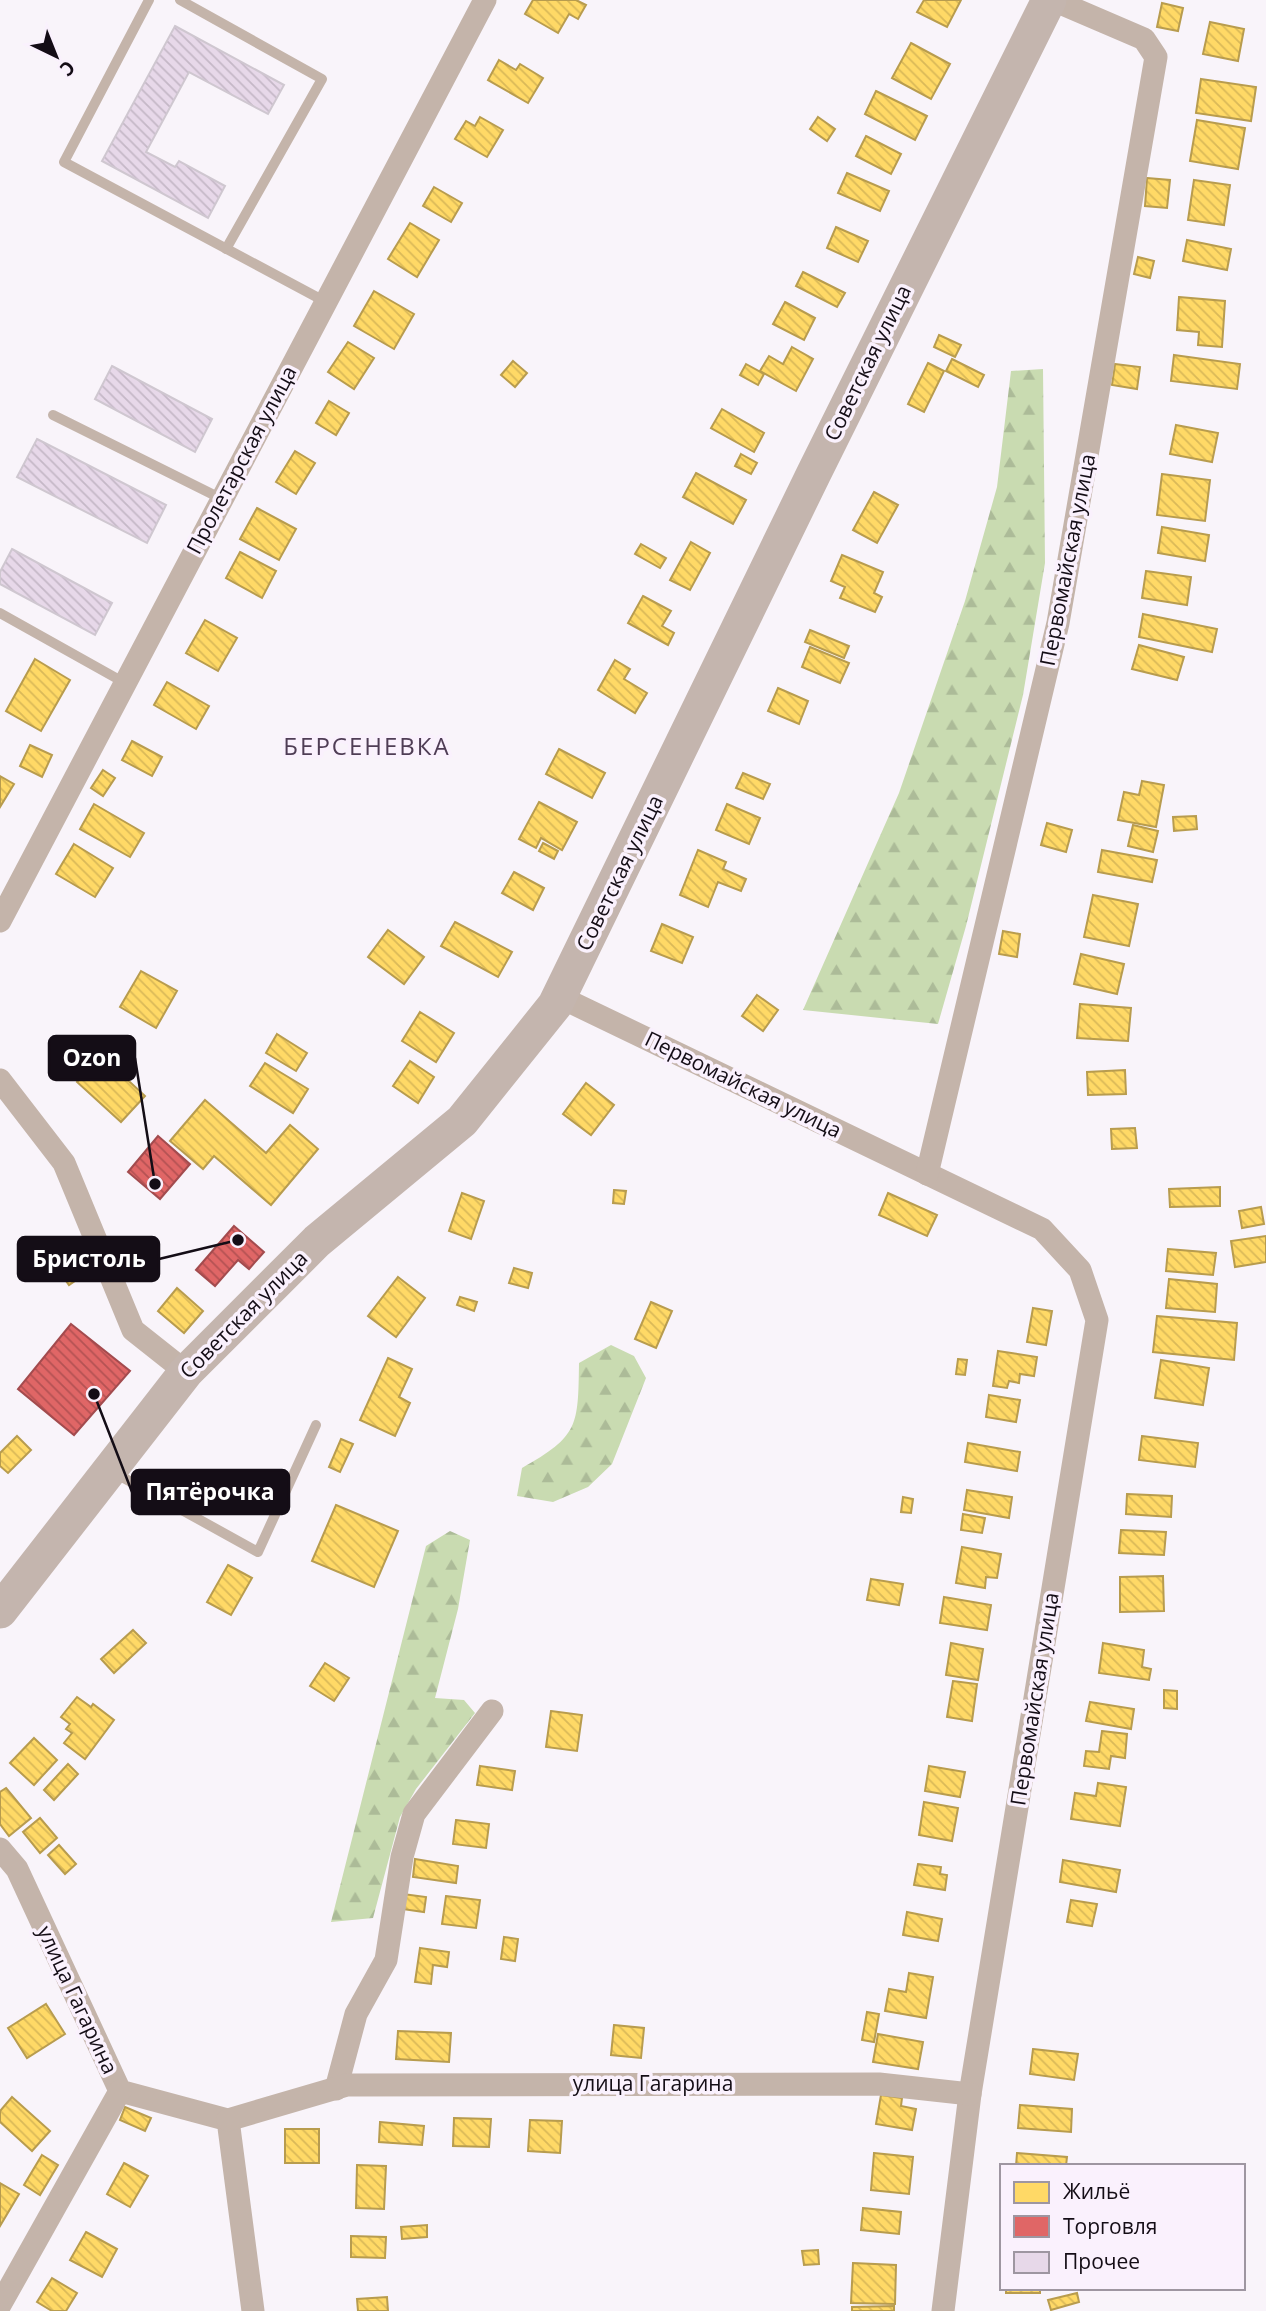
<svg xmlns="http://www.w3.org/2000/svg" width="1266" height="2311" viewBox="0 0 1266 2311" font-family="'Open Sans',sans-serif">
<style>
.forest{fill:url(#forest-firs)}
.homes{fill:url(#homes-back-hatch);stroke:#b89c4e;stroke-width:2}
.shops{fill:url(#shops-back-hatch);stroke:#a34b4e;stroke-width:2}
.building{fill:url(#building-back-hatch);stroke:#cfc7d0;stroke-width:2}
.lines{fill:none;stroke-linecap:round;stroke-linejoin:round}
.lane{stroke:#c4b4aa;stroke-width:10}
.street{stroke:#c4b4aa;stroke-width:23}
.primary{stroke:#c4b5ae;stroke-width:35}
.labels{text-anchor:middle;stroke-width:7;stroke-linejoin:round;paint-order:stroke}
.street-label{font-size:21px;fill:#140d16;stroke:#faf1fd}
.quarter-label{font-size:24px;letter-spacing:2px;fill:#4f3d55;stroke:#faf1fd}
.leader{fill:none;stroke:#140d16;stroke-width:2.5}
.callout-dot{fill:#140d16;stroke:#faf1fd;stroke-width:2.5}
.callout{fill:#140d16;stroke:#140d16;stroke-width:2.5}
.callout-label{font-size:23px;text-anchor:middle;font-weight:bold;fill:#fff}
</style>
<defs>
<pattern id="forest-firs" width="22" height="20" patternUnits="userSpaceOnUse" patternTransform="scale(1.75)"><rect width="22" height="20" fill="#c9dbb1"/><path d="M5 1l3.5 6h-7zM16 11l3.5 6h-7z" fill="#acbb98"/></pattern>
<pattern id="homes-back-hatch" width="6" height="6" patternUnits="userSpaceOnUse" patternTransform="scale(1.75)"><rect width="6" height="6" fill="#ffd966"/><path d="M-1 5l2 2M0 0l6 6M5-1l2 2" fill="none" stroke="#dab958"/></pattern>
<pattern id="shops-back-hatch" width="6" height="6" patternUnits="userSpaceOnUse" patternTransform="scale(1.75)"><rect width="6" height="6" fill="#e06666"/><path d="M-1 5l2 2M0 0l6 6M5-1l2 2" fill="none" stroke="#b45253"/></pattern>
<pattern id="building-back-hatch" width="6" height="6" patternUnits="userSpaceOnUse" patternTransform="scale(1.75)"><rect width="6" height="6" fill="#e7d8e9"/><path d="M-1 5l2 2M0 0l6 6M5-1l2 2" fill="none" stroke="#c5b8c7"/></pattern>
</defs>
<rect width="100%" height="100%" fill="#f9f4fa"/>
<!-- forest -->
<g class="forest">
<path d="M1043,369L1045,563L1023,695L966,926L938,1024L803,1010L899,793L965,601L997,487L1011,371Z"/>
<path d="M611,1345L634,1356L646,1378L612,1464L588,1487L553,1502L517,1496L522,1468C579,1436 578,1426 579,1363Z"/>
<path d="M450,1531L470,1540L458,1609L435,1698L464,1700L475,1713L416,1789L400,1817L373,1918L331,1922L426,1546Z"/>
</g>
<!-- homes -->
<g class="homes">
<path d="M533,0H576L586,5L578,19L569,14L558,33L525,14Z"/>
<path d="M924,0H961L947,27L917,12Z"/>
<path d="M1162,3L1183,8L1178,31L1157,27Z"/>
<path d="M1210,22L1244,29L1238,61L1203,54Z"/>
<path d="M911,43L950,64L931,99L892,78Z"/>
<path d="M499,60L516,70L520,64L543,78L528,103L488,80Z"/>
<path d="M1201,79L1256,87L1251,121L1196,113Z"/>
<path d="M876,91L927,116L915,140L865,114Z"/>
<path d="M480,117L503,130L487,157L455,139L466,121L475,126Z"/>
<path d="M818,117L835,129L827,141L810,129Z"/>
<path d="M1197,120L1245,128L1238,169L1190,161Z"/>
<path d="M866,136L901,154L891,174L856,156Z"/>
<path d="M847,173L889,191L880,211L838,193Z"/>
<path d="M1147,178L1170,180L1167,208L1145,206Z"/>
<path d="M1194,180L1230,185L1224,225L1188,220Z"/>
<path d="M434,187L462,203L451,222L423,206Z"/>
<path d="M410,223L439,240L417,277L388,259Z"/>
<path d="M836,227L868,241L858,262L827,248Z"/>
<path d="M1187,240L1231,249L1227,270L1183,261Z"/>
<path d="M1138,257L1154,261L1150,278L1134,274Z"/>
<path d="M803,272L845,293L837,307L796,286Z"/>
<path d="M374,291L414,314L394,349L354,326Z"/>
<path d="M1179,297L1225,301L1222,347L1198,345L1199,332L1177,330Z"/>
<path d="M785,302L815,318L804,340L773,324Z"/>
<path d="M939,335L961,345L955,357L934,347Z"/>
<path d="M348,342L374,358L354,389L328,372Z"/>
<path d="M792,347L813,359L796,391L760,371L769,356L783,364Z"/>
<path d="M1174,355L1240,364L1237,389L1171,381Z"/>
<path d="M952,359L984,375L978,387L946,371Z"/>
<path d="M513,361L527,373L515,387L501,375Z"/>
<path d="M928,363L944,371L924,412L908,404Z"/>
<path d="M746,364L764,374L758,385L740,375Z"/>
<path d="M1115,364L1140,367L1137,389L1112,385Z"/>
<path d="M329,401L349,413L336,435L316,423Z"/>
<path d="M722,409L764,433L754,452L711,428Z"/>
<path d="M1176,425L1218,433L1212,462L1170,454Z"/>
<path d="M295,451L315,463L296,494L276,482Z"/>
<path d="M741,454L757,463L751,474L735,466Z"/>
<path d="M696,473L746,500L733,524L683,497Z"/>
<path d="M1162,474L1210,480L1205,521L1157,515Z"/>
<path d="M874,492L898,505L877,543L853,530Z"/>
<path d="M257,508L296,529L279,560L240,539Z"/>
<path d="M1162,527L1209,535L1205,561L1158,553Z"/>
<path d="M691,542L710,553L690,590L670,580Z"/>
<path d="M641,544L666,558L660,568L635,554Z"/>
<path d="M240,552L276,571L262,598L226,578Z"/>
<path d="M842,555L883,572L874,593L882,597L875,612L840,598L845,587L831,581Z"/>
<path d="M1146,571L1191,577L1187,605L1142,598Z"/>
<path d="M643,596L671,611L662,626L674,633L668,645L628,623Z"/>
<path d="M1143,614L1217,629L1212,652L1139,637Z"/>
<path d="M205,620L237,638L218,671L186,653Z"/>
<path d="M810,630L849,646L844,658L805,642Z"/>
<path d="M1139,645L1184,657L1177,680L1132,669Z"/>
<path d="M810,647L849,663L840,683L802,667Z"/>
<path d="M35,659L70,680L41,731L6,711Z"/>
<path d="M615,660L630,669L624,679L647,693L635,713L598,690Z"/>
<path d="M167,682L209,706L196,729L154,705Z"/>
<path d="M778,688L808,701L799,724L768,711Z"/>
<path d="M132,741L162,757L152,776L122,760Z"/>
<path d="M30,745L52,755L42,777L20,766Z"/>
<path d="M559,749L605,773L592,798L546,774Z"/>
<path d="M103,770L115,778L103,796L91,788Z"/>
<path d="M743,773L770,784L763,799L736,788Z"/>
<path d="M0,776L14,784L0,807Z"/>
<path d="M1142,781L1164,785L1156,827L1118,820L1124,792L1139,795Z"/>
<path d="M539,802L577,822L562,850L541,838L536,848L519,839Z"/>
<path d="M94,804L144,833L130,857L80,829Z"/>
<path d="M727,804L760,818L749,844L716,830Z"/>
<path d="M1196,816L1197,829L1174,831L1173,817Z"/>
<path d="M1047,823L1072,830L1066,852L1041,845Z"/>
<path d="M1133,825L1158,831L1153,852L1128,846Z"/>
<path d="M543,843L558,851L554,859L539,851Z"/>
<path d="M74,844L113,868L95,897L56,874Z"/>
<path d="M698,850L726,862L723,869L746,879L741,891L718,882L708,907L680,895Z"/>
<path d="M1102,850L1157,860L1152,882L1098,872Z"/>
<path d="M514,872L544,888L533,910L502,893Z"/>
<path d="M1093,895L1138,904L1129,946L1084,937Z"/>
<path d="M455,922L512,952L498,977L441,946Z"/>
<path d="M662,924L693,937L682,963L651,951Z"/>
<path d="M388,930L424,957L404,984L368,957Z"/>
<path d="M1003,931L1020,934L1017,957L999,954Z"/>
<path d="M1081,954L1124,964L1117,994L1074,984Z"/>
<path d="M141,971L177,991L156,1028L120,1007Z"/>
<path d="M757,995L778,1010L763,1031L742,1016Z"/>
<path d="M1080,1004L1131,1008L1128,1041L1077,1038Z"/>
<path d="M420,1012L454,1033L436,1062L402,1041Z"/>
<path d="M277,1034L307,1053L296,1071L266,1053Z"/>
<path d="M101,1055L145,1096L121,1122L77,1082Z"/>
<path d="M410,1061L434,1077L418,1103L393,1086Z"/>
<path d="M265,1063L308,1089L293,1113L250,1086Z"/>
<path d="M1125,1070L1126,1094L1088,1095L1087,1072Z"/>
<path d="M586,1083L614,1105L591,1135L563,1114Z"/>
<path d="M205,1100L266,1153L290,1125L318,1149L271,1205L214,1156L203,1169L170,1141Z"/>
<path d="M1135,1128L1137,1148L1112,1149L1111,1129Z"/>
<path d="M1220,1187V1206L1170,1207L1169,1189Z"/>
<path d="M614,1190L626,1191L624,1204L613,1203Z"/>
<path d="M462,1193L484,1201L471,1239L449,1231Z"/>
<path d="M888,1193L937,1215L927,1236L879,1215Z"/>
<path d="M1261,1207L1264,1224L1242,1228L1239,1211Z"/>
<path d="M1266,1236V1262L1235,1267L1231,1241Z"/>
<path d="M65,1246L85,1274L69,1285L49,1257Z"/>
<path d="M1168,1249L1216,1253L1213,1275L1166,1271Z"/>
<path d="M514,1268L532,1273L528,1288L509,1283Z"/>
<path d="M398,1277L425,1298L396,1337L368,1316Z"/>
<path d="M1169,1279L1217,1284L1215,1312L1166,1308Z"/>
<path d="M177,1288L203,1311L184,1333L158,1311Z"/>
<path d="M460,1297L477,1302L474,1311L457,1305Z"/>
<path d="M651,1302L672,1311L656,1348L635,1339Z"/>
<path d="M1033,1308L1052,1311L1046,1345L1027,1342Z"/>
<path d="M1157,1316L1237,1323L1234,1360L1153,1352Z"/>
<path d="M998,1351L1037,1357L1034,1376L1020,1374L1019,1383L1009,1381L1007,1388L993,1386Z"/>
<path d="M388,1358L412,1369L399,1397L410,1403L395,1436L360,1420Z"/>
<path d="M958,1359L967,1360L965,1375L956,1374Z"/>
<path d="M1161,1360L1209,1368L1203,1405L1155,1398Z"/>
<path d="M989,1395L1020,1400L1016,1422L986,1417Z"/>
<path d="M17,1436L31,1450L8,1473L0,1466V1453Z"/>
<path d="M1142,1436L1198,1443L1195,1467L1139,1460Z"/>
<path d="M341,1439L353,1444L340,1472L329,1467Z"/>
<path d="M968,1443L1020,1452L1017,1471L965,1462Z"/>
<path d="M967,1490L1012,1497L1009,1518L964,1510Z"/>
<path d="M1127,1494L1172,1496L1171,1517L1126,1514Z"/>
<path d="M903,1497L913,1499L911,1513L901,1512Z"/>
<path d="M336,1505L398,1531L374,1587L312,1561Z"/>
<path d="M963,1514L985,1518L982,1533L961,1530Z"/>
<path d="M1121,1530L1166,1532L1164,1555L1119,1553Z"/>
<path d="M962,1547L1001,1554L997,1578L986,1577L985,1588L956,1583Z"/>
<path d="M228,1565L252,1578L231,1615L207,1602Z"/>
<path d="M1163,1576L1164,1611L1120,1612V1577Z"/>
<path d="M871,1579L903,1584L899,1605L867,1600Z"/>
<path d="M944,1597L991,1605L987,1630L940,1623Z"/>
<path d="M133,1630L146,1643L114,1673L101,1659Z"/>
<path d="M951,1643L983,1649L978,1680L946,1675Z"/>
<path d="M1103,1643L1144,1650L1142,1667L1151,1669L1149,1680L1099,1673Z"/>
<path d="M325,1663L349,1678L334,1701L310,1686Z"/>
<path d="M953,1681L977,1684L972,1721L947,1717Z"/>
<path d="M1164,1690L1177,1691V1709L1164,1708Z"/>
<path d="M77,1697L91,1707L93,1704L114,1720L85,1759L64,1743L72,1733L66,1729L70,1724L61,1717Z"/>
<path d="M1090,1702L1134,1709L1131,1729L1086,1721Z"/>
<path d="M551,1711L582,1715L577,1751L546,1747Z"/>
<path d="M1102,1731L1127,1734L1125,1758L1111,1756L1109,1769L1084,1766L1086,1751L1099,1752Z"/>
<path d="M34,1738L57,1760L34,1785L10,1763Z"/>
<path d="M68,1764L78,1774L54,1800L44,1790Z"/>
<path d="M480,1766L515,1771L512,1790L477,1785Z"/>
<path d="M929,1766L965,1772L960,1797L925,1791Z"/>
<path d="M1098,1783L1126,1787L1120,1826L1071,1819L1075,1793L1096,1796Z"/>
<path d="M6,1788L31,1818L9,1836L0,1824V1792Z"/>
<path d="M924,1802L958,1808L952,1841L919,1835Z"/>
<path d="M40,1818L57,1838L40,1853L23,1832Z"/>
<path d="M456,1820L489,1824L486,1848L453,1844Z"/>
<path d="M59,1845L76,1864L65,1874L48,1855Z"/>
<path d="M415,1859L458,1866L456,1883L413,1877Z"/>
<path d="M1063,1860L1120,1870L1116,1892L1060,1882Z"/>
<path d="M918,1864L941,1867L940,1874L947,1875L945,1890L914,1885Z"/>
<path d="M403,1894L426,1897L424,1912L402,1909Z"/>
<path d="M446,1896L480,1900L476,1928L442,1924Z"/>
<path d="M1071,1900L1097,1904L1092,1926L1067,1922Z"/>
<path d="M907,1912L942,1919L938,1941L903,1935Z"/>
<path d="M504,1937L518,1939L515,1961L501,1959Z"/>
<path d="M420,1948L449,1952L447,1967L433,1965L431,1984L415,1982Z"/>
<path d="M909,1973L933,1977L926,2018L885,2011L889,1989L906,1992Z"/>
<path d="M46,2004L65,2034L27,2058L8,2028Z"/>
<path d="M867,2012L879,2014L874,2042L862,2040Z"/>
<path d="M614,2025L644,2028L641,2058L611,2055Z"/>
<path d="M398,2031L451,2033L449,2062L396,2059Z"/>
<path d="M878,2034L923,2042L918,2069L873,2062Z"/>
<path d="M1033,2049L1078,2054L1074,2080L1030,2074Z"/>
<path d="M881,2095L902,2098L901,2106L916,2109L912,2130L876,2124Z"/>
<path d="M12,2097L50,2131L32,2151L0,2122V2111Z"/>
<path d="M1020,2105L1072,2109L1071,2132L1018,2128Z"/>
<path d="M125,2107L151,2118L145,2131L120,2120Z"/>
<path d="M454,2118L491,2119L489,2147L453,2146Z"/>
<path d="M530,2120L562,2121L560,2153L528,2151Z"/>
<path d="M380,2122L424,2126L422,2145L379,2142Z"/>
<rect x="285" y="2129" width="34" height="34"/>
<path d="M874,2153L913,2157L909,2194L871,2190Z"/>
<path d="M1017,2153L1067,2157L1066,2166H1016Z"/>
<path d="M42,2155L58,2165L40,2195L24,2185Z"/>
<path d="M124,2163L148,2176L130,2207L107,2194Z"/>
<path d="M357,2165L386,2166L384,2209L356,2208Z"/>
<path d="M0,2183L19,2194L0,2226Z"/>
<path d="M863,2208L901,2212L899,2234L861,2230Z"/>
<path d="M427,2225V2237L402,2239L401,2227Z"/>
<path d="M86,2232L117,2249L102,2277L70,2260Z"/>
<path d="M351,2236L386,2237L385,2258L351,2257Z"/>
<path d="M818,2250L819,2264L804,2265L802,2251Z"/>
<path d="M853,2263L896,2265L895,2304L851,2303Z"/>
<path d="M52,2278L77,2293L66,2311H52L37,2302Z"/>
<rect x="1006" y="2288" width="34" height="5"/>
<path d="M1077,2293L1079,2302L1051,2310L1048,2300Z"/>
<path d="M387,2297L388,2311H358L357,2299Z"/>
<path d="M894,2306V2311H852V2307Z"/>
</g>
<!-- shops -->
<g class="shops">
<path d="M158,1136L190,1164L160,1199L128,1172Z"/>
<path d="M234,1226L264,1252L249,1269L238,1260L215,1286L196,1270Z"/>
<path d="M71,1324L130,1371L74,1435L18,1389Z"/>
</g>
<!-- building -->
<g class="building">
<path d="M175,26L284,85L268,114L189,72L146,152L175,167L179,161L225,186L208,218L102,161Z"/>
<path d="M112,366L212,419L195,452L95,399Z"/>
<path d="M37,439L166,505L147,543L17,477Z"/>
<path d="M12,549L112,603L95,635L0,584V572Z"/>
</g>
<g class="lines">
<!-- lane -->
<g class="lane">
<path d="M149,0L64,162L326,302"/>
<path d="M180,0L322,79L226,249"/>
<path d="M53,415L222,499"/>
<path d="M0,613L125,683"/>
<path d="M113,1472L258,1552L316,1425"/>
</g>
<!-- street -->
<g class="street">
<path d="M0,921L485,0"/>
<path d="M560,997L1042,1229L1080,1270L1097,1320L970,2094L943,2311"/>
<path d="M0,1080L64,1163L133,1330L186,1372"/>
<path d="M927,1174L1058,623L1156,57L1144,39L1053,0"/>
<path d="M0,1849L17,1869L120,2091L228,2120L253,2311"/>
<path d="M336,2089L356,2014L386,1960L402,1857L414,1814L492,1711"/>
<path d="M228,2120L347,2085L879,2084L970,2094"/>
<path d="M0,2305L120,2091"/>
</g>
<!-- primary -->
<path class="primary" d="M0,1611L186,1372L317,1241L462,1121L555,1005L814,473L1049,0"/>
</g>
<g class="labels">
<!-- street labels -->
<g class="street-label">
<text transform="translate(868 363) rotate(-64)" y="7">Советская улица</text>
<text transform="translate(242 460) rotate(-62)" y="7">Пролетарская улица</text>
<text transform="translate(1068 560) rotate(-79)" y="7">Первомайская улица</text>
<text transform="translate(620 873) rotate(-64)" y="7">Советская улица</text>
<text transform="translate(743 1085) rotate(26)" y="7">Первомайская улица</text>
<text transform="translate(244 1315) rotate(-45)" y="7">Советская улица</text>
<text transform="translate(1035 1699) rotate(-81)" y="7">Первомайская улица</text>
<text transform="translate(77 2000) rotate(65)" y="7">улица Гагарина</text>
<text x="653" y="2091">улица Гагарина</text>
</g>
<!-- quarter labels -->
<g class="quarter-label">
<text x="367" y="755">БЕРСЕНЕВКА</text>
</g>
</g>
<!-- callouts -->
<path class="leader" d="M155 1184L135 1058M238 1240L159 1259M94 1394L132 1492"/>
<g class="callout-dot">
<circle cx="155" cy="1184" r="7"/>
<circle cx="238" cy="1240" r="7"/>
<circle cx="94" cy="1394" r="7"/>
</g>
<g class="callout">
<rect x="49" y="1036" width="86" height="44" rx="7"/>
<rect x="18" y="1237" width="141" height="44" rx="7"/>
<rect x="132" y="1470" width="157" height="44" rx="7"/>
</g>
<g class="callout-label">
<text x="92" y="1066">Ozon</text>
<text x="89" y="1267">Бристоль</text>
<text x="210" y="1500">Пятёрочка</text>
</g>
<!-- legend -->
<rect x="1000" y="2164" width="245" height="126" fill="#faf1fd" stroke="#9e96a1" stroke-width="2"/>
<rect x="1014" y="2182" width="35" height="21" fill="#ffd966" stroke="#9e96a1" stroke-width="2"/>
<text x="1063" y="2199" font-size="21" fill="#140d16">Жильё</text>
<rect x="1014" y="2216" width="35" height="21" fill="#e06666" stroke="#9e96a1" stroke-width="2"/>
<text x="1063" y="2234" font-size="21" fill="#140d16">Торговля</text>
<rect x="1014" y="2252" width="35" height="21" fill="#e7d8e9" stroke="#9e96a1" stroke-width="2"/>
<text x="1063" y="2269" font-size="21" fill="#140d16">Прочее</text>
<!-- north arrow -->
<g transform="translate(56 56) rotate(137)" stroke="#faf1fd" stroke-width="5" paint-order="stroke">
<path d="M0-5L12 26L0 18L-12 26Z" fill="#140d16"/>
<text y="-10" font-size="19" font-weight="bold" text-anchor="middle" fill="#140d16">С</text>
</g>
</svg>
